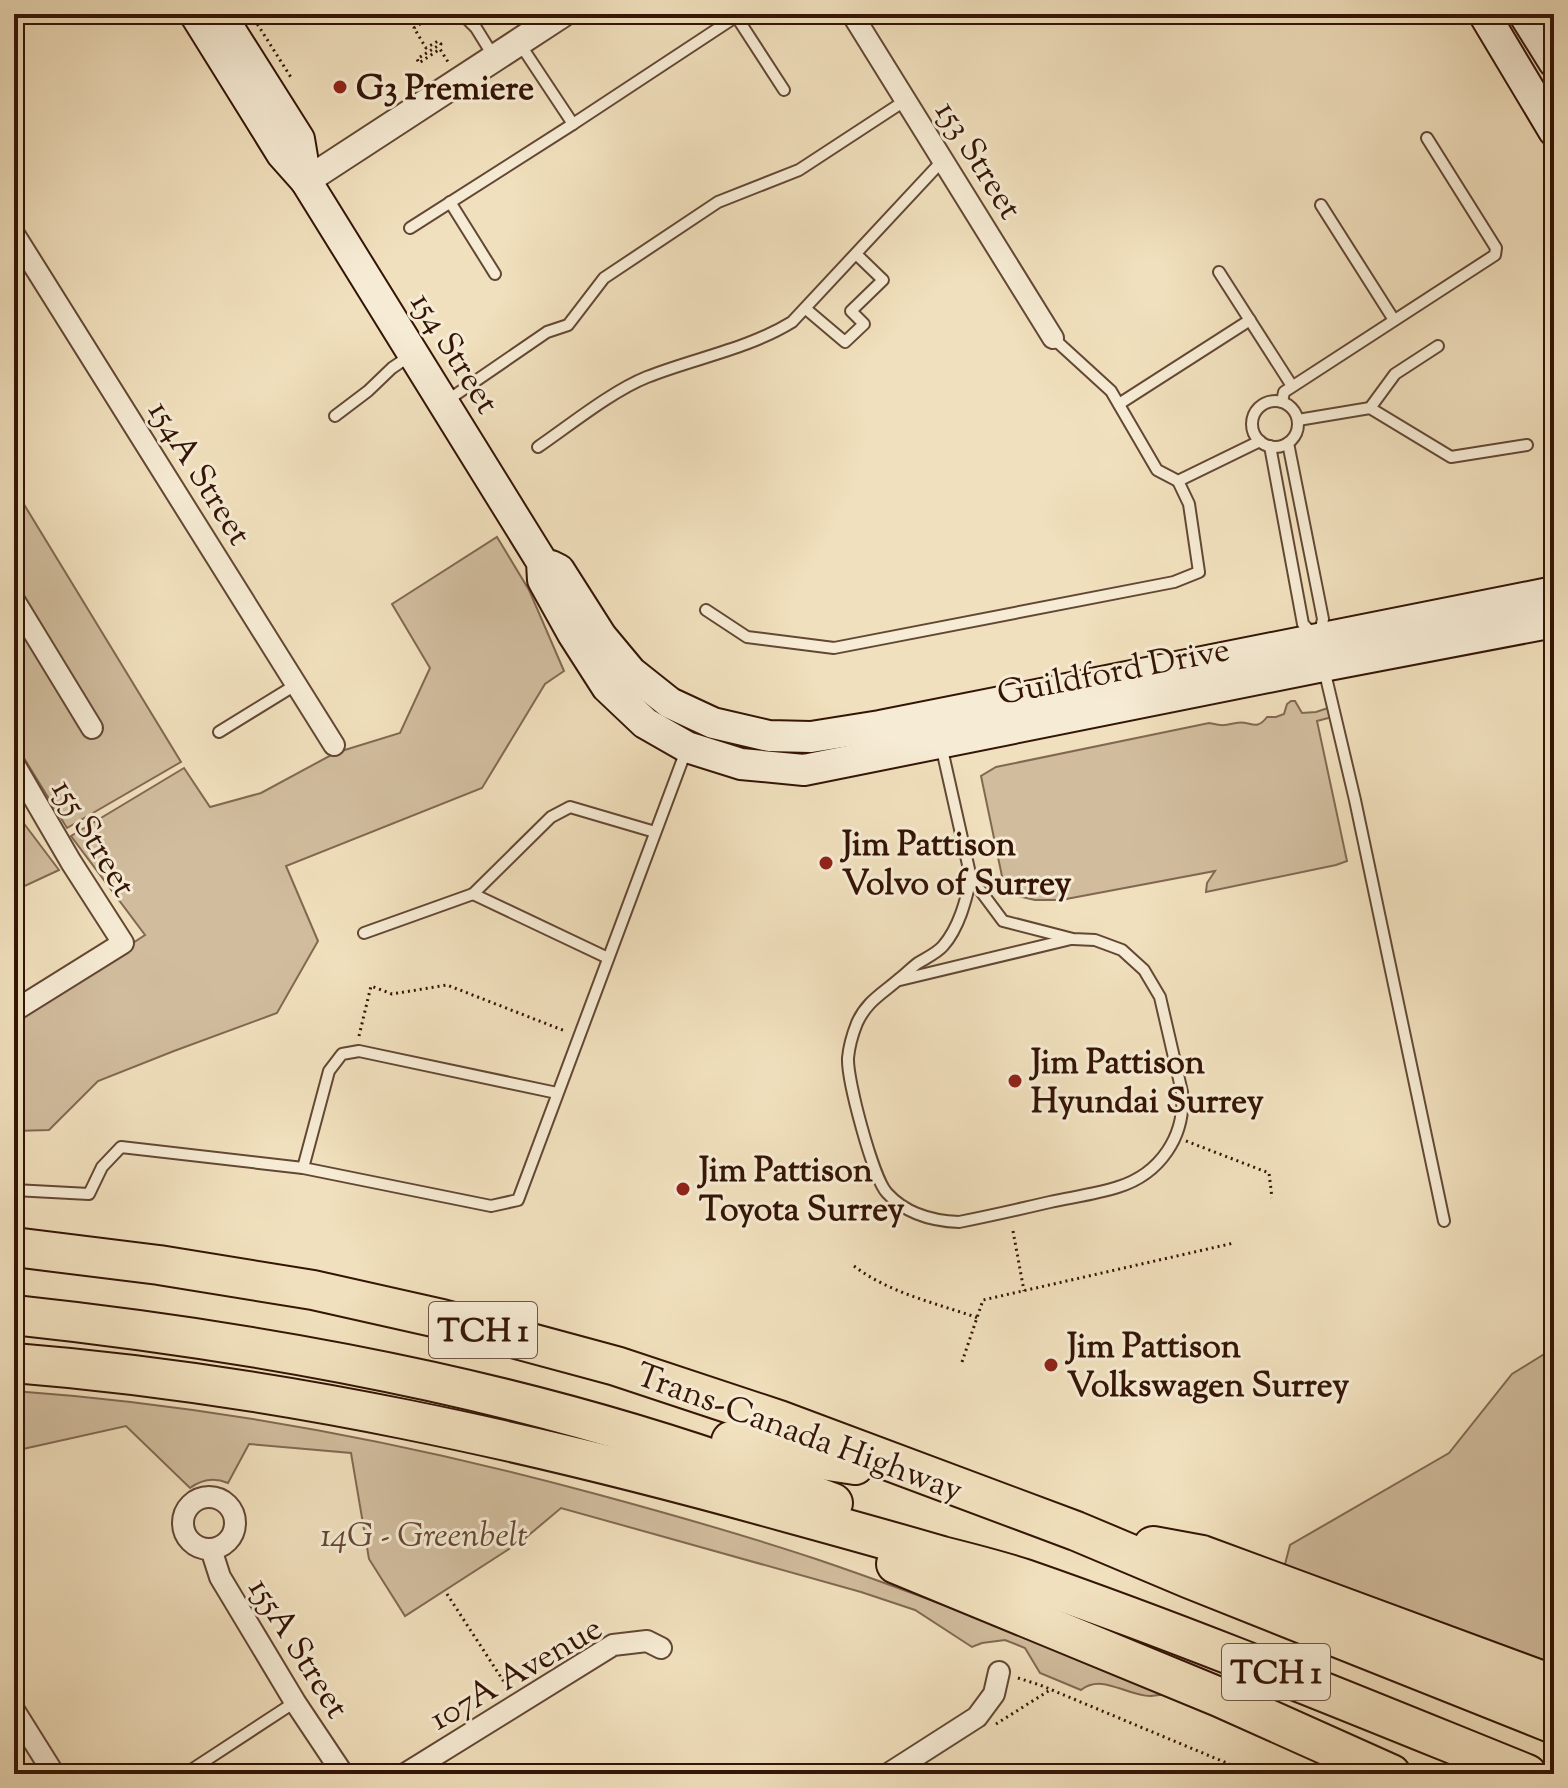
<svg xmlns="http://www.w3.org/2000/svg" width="1568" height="1788" viewBox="0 0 1568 1788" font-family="'Sorts Mill Goudy',serif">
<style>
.green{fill:#d1bd9e;stroke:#826852;stroke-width:2}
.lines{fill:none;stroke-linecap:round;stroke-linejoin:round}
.service-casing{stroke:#634734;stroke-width:14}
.minor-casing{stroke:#634734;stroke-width:24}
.tertiary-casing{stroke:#634734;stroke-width:30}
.secondary-casing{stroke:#341406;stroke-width:34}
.motorway-casing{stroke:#341406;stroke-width:42}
.path{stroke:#341406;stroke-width:3;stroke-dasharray:2 4;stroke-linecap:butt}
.service{stroke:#f6ebd4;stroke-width:10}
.minor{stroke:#f6ebd4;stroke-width:20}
.tertiary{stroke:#f6ebd4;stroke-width:26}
.secondary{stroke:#f6ebd4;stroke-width:30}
.motorway{stroke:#f1e0bd;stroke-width:38}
.poi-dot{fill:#8f2418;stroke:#f6ebd4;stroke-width:3}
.labels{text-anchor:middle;stroke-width:6;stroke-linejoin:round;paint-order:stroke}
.shield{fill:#f6ebd4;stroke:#6e5444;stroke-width:2}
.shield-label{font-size:32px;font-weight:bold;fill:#341406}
.poi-label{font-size:34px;font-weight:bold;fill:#341406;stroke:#f6ebd4;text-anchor:start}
.street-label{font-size:34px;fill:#341406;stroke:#f6ebd4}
.park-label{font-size:34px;font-style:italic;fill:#634734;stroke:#f6ebd4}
</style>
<rect width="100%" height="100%" fill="#f1e0bd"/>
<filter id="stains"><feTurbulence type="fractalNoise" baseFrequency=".0025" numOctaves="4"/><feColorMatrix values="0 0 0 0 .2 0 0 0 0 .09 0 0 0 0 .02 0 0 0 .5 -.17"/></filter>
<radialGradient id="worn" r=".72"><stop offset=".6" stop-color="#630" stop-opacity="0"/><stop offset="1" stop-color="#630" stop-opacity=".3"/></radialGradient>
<!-- green -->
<g class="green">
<path d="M14,488L181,762L67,828L14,742Z"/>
<path d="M497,537L529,590L564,671L545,684L482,788L286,866L318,941L277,1013L174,1051L98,1081L49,1130L14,1131V1021L145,935L71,836L184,768L210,807L261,793L335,753L400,733L430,668L392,604Z"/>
<path d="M1291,701H1295L1302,713L1316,712L1328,708L1332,717L1317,721L1347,861L1336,865L1206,892L1207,883L1215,871L1061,900H1035L1018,896L1003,881L981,776L996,767L1209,723C1223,726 1222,726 1236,723C1250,720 1256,732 1267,717H1276L1284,714L1287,704Z"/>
<path d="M16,813L59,870L14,891V814Z"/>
<path d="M1554,1348V1667L1284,1568L1290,1545L1449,1453L1512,1374Z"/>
<path d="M14,1391C211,1405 405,1442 596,1494C670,1514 744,1535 816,1559C934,1599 1050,1646 1166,1693C1134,1706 1107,1670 1081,1690L1040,1673L1025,1648L1005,1640L982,1643L972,1647L915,1610L861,1592L561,1508L523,1540L405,1616L369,1559L351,1453L249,1444L228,1483C214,1477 202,1479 190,1488L126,1426L14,1451Z"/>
</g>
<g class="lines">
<!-- service casing -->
<g class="service-casing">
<g id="service">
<path d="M462,14L476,28L494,57"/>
<path d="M736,16L784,90"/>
<path d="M573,124L740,14"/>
<path d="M450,202L495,274"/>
<path d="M1321,205L1394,320"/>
<path d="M410,228L573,124L520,44"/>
<path d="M1219,272L1292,386"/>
<path d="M806,309L845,342L864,324L851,311L883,280L856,254"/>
<path d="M1053,338L1111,391L1157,470L1178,481L1260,441"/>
<circle cx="1275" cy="424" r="23"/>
<path d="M445,402L547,332L568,325L604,278L718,202L799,170L906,100"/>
<path d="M1282,402L1284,392L1495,255L1496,248L1427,138"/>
<path d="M1119,404L1250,320"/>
<path d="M1370,408L1395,374L1438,346"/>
<path d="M335,416L368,391L392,368L411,355"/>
<path d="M1298,420L1370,408L1451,457L1527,445"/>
<path d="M1288,443L1323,619L1320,633"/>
<path d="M1270,446L1303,624L1315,636"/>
<path d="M538,447C570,425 612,391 647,377C695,358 748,349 792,322L943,160"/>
<path d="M706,610L747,637L834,648L1174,582L1199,572L1189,504L1178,481"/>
<path d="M1324,669L1355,800L1444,1221"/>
<path d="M219,732L297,684"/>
<path d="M941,745L971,878"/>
<path d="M971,878L1003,921L1073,939L1095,940L1122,950L1144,970L1160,997L1182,1092C1186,1136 1160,1174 1118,1187C1096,1194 1073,1197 1050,1202C1020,1209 989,1216 959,1222C932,1221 905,1213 887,1193C873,1178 847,1080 848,1058C849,1047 853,1033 857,1023C867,1001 882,994 899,979C906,974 911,968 918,963C926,958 937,953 943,946C959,928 966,900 971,878Z"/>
<path d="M473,894L608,958"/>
<path d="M364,933L473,894L551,817L570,807L655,832"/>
<path d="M900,980L1071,939"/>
<path d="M557,1093L359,1051L342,1054L329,1071L303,1168L491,1206L518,1200L687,748"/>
<path d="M14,1190L89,1194L102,1167L121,1147L303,1168"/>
<path d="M185,1774L295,1702"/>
</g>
</g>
<!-- minor casing -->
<g class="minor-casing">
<g id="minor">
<path d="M852,14L1053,338"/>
<path d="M14,234L334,745"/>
<path d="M14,600L92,728"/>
<path d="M14,764L71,862L123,943L14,1011"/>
<circle cx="209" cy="1523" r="26"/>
<path d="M211,1549L220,1577L295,1702L343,1774"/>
<path d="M14,1710L54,1774"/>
<path d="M405,1774L613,1645L647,1641L661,1648"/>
<path d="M888,1774L977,1717L994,1694L999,1672"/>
</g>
</g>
<!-- tertiary casing -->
<g class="tertiary-casing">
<path id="tertiary" d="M306,181L562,14"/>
</g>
<!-- secondary casing -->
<g class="secondary-casing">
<g id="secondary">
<path d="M195,14L282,154L306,181L542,562L543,580L573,634L607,687L645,723L687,747L741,764L804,770L1323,666L1554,622"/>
<path d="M220,14L299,139L306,181"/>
<path d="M1484,14L1554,131"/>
<path d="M1524,14L1554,62"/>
<path d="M551,566L559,570L601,636L631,672L670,703L713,723L769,736L811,737L880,726L1554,592"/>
</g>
</g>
<!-- motorway casing -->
<g class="motorway-casing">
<g id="motorway">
<path d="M14,1247L159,1265L313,1290L442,1319L616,1366L779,1420L1076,1531L1190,1579L1554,1724"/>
<path d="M14,1315C293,1345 572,1399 833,1503"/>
<path d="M14,1363C277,1384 535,1442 789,1513C840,1527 891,1541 942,1556C970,1563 998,1570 1025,1579C1195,1638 1361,1707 1527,1774"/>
<path d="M731,1441L769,1452L855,1465"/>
<path d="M1153,1546L1202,1555L1554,1685"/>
<path d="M896,1564L1219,1697L1391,1774"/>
</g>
</g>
<!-- path -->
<g class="path">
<path d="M251,14L292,79"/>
<path d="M419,14L423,22L414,28L426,48L438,41L441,44L417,59L419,63L440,49L448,62"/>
<path d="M359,1036L371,986L392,994L447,985L565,1031"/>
<path d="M1186,1141L1269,1173L1272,1198"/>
<path d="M1013,1231L1024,1291"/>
<path d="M854,1266C889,1293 936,1303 978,1318"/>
<path d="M962,1362L983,1300L1234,1243"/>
<path d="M447,1594L508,1688"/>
<path d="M1018,1678L1040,1685L1253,1774"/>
<path d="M996,1724L1050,1690"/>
</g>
<!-- service -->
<use href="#service" class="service"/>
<!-- minor -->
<use href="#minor" class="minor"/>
<!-- tertiary -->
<use href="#tertiary" class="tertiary"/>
<!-- secondary -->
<use href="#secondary" class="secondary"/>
<!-- motorway -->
<use href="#motorway" class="motorway"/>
</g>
<!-- markers -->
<g class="poi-dot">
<circle cx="340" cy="87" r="8"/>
<circle cx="826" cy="863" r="8"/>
<circle cx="1015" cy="1081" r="8"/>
<circle cx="683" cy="1189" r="8"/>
<circle cx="1051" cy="1365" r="8"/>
</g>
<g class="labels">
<!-- shield labels -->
<g class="shield">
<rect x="429" y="1302" width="108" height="56" rx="6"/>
<rect x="1222" y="1644" width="108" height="56" rx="6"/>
</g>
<g class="shield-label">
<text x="483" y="1341">TCH 1</text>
<text x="1276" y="1683">TCH 1</text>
</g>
<!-- poi labels -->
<g class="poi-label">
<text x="356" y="99">G3 Premiere</text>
<text x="842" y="855">Jim Pattison<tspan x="842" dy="39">Volvo of Surrey</tspan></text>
<text x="1031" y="1073">Jim Pattison<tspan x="1031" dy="39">Hyundai Surrey</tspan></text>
<text x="699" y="1181">Jim Pattison<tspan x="699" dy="39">Toyota Surrey</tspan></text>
<text x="1067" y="1357">Jim Pattison<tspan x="1067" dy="39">Volkswagen Surrey</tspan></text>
</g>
<!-- street labels -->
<g class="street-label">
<text transform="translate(980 159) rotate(58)" y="12">153 Street</text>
<text transform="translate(456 352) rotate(58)" y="12">154 Street</text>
<text transform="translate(201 472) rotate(58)" y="12">154A Street</text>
<text transform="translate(1113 670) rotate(-11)" y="12">Guildford Drive</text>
<text transform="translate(95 837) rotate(59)" y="12">155 Street</text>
<text transform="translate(800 1431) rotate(20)" y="12">Trans-Canada Highway</text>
<text transform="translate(300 1647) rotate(58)" y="12">155A Street</text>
<text transform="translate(515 1672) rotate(-30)" y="12">107A Avenue</text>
</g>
<!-- park labels -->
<g class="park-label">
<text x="424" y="1546">14G - Greenbelt</text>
</g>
</g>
<!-- margin -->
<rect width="1568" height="1788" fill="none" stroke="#f1e0bd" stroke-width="48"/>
<rect x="16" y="16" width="1536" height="1756" fill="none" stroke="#341406" stroke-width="4"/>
<rect x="24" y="24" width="1520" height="1740" fill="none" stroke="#341406" stroke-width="2"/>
<rect width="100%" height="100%" filter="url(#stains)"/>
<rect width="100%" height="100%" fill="url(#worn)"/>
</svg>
